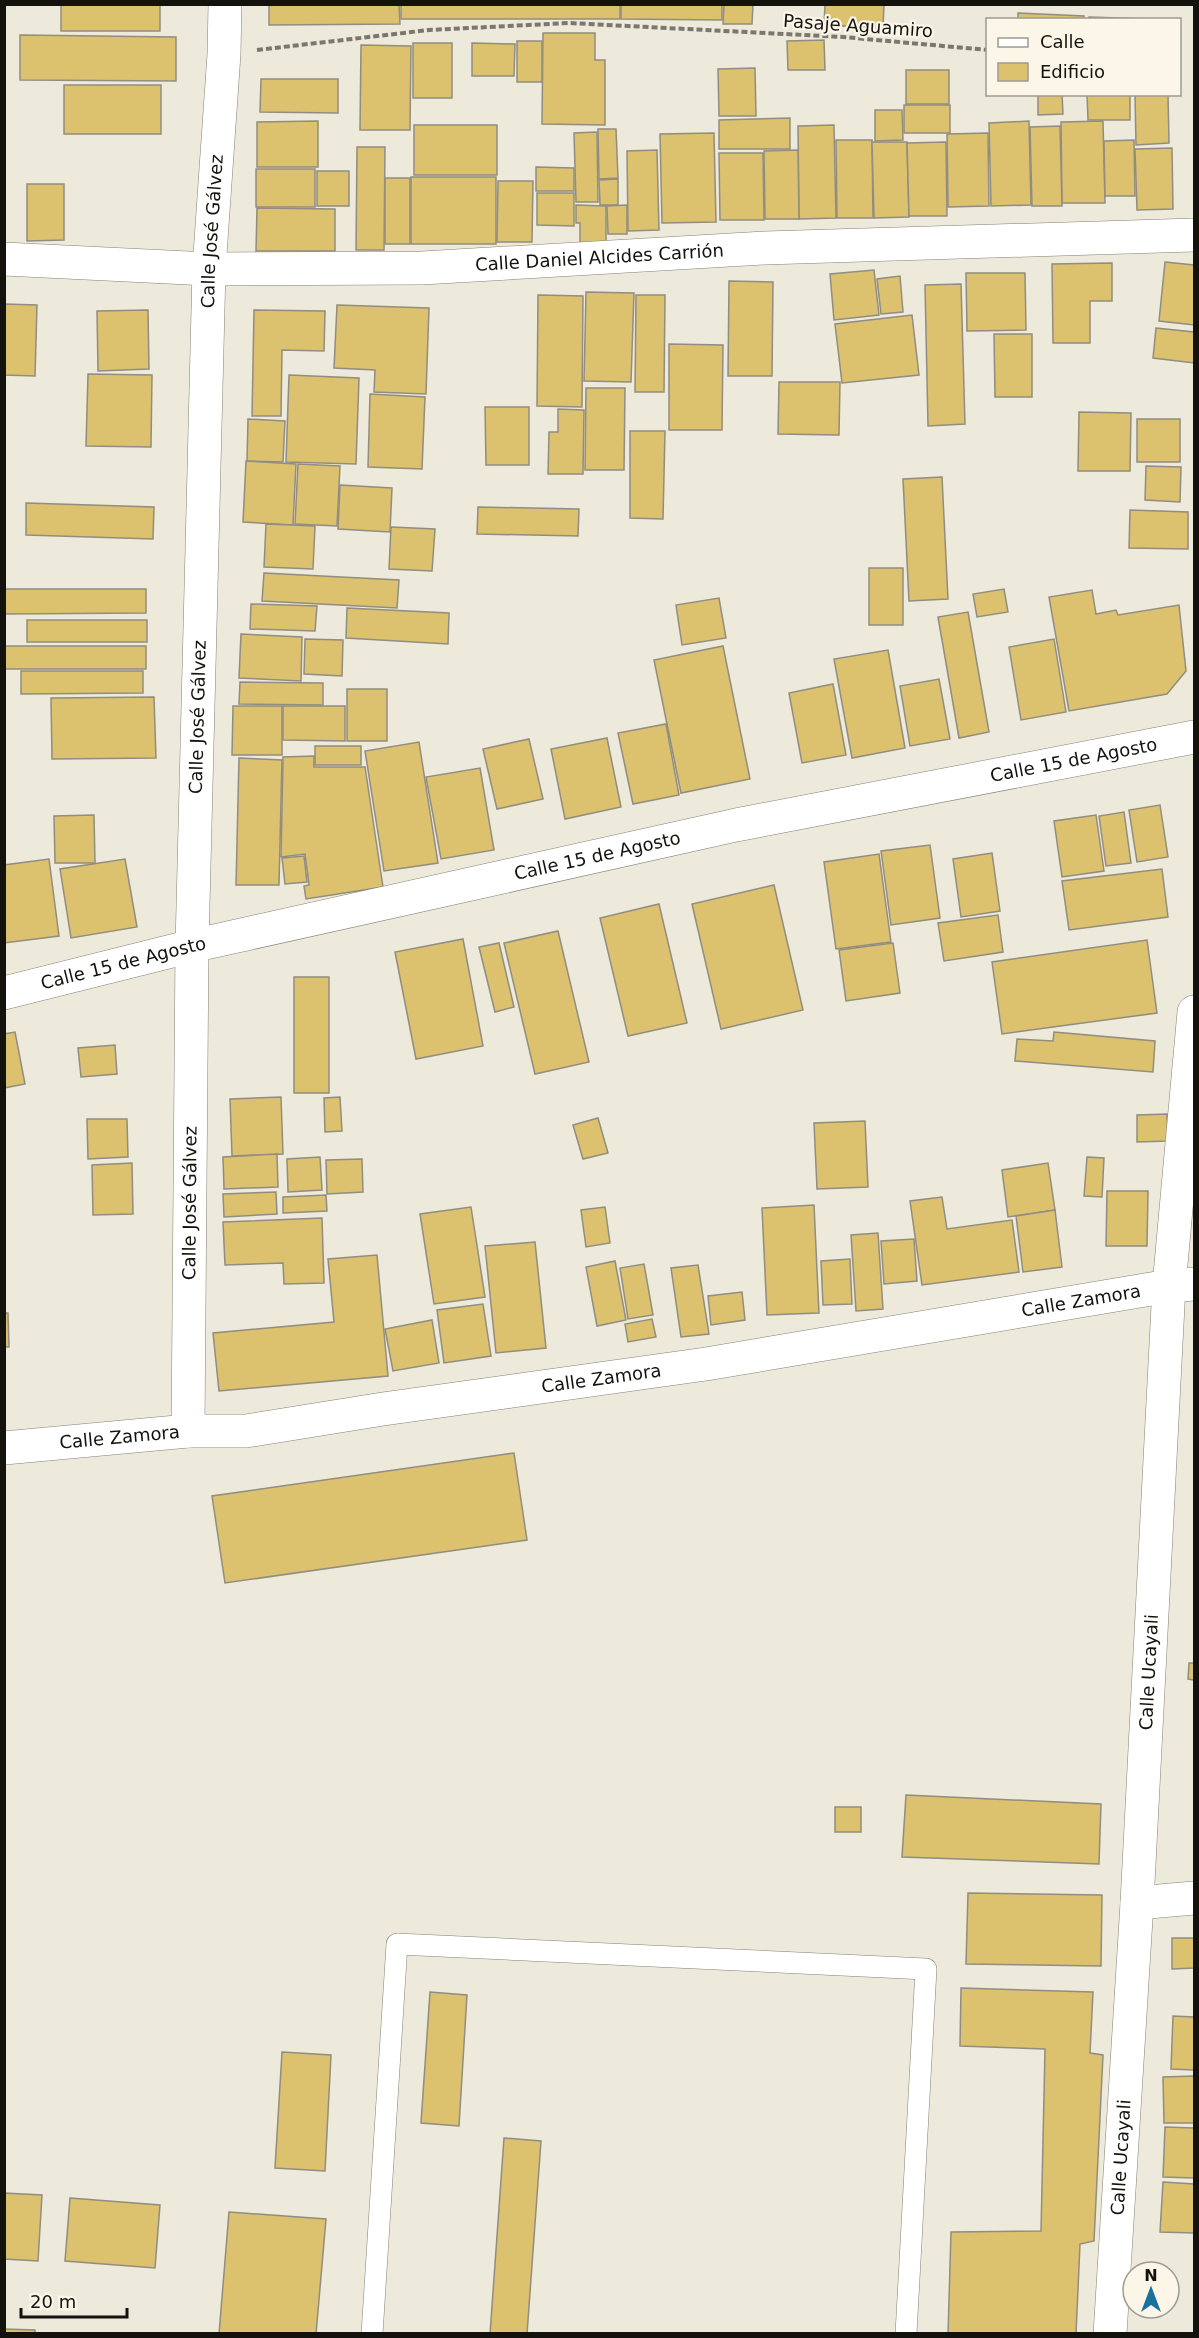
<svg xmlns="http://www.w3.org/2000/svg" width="1199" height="2338" viewBox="0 0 1199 2338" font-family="'DejaVu Sans',sans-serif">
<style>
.building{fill:#dcc16e;stroke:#918d80;stroke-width:1.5}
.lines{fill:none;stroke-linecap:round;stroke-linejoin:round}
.service-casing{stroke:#858174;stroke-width:22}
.minor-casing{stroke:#858174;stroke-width:34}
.tertiary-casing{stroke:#858174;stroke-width:34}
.path{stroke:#7a786e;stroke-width:4;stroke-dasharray:6 3;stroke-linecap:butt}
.service{stroke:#fff;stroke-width:21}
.minor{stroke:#fff;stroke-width:33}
.tertiary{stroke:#fff;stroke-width:33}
.labels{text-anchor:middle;stroke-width:4.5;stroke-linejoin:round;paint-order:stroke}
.street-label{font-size:18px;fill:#13120d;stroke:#fbf6e8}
</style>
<rect width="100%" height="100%" fill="#ede9db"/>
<!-- building -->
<g class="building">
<rect x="61" y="4" width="99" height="27"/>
<path d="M269,4H399L400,24L269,25Z"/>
<rect x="401" y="4" width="219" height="15"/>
<path d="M621,4H722V20L621,19Z"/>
<path d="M724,4H753L752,24H723Z"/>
<path d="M825,4H884L883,28L824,25Z"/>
<path d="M1018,13L1084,16V20H1018Z"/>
<path d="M1089,17L1148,19V20H1088Z"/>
<path d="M543,33H595V60H605V125L542,124Z"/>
<path d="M20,35L176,37V81L20,80Z"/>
<path d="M824,40L825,70H788L787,41Z"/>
<rect x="517" y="41" width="25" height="41"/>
<rect x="413" y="43" width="39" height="55"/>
<path d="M472,43L515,44L514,76H472Z"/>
<path d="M361,45L411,46L410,130H360Z"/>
<path d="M755,68L756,116H719L718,69Z"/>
<rect x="906" y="70" width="43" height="34"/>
<path d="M261,79H338V113L260,112Z"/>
<rect x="64" y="85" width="97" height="49"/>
<path d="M1038,94H1062L1063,114L1038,115Z"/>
<path d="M1087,94H1130V120H1088Z"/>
<path d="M1135,94H1168L1169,143L1136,145Z"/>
<rect x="904" y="105" width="46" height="28"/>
<path d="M875,110H902L903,140L875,141Z"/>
<path d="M790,118V149H719V120Z"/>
<path d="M318,121V167H257V122Z"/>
<path d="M1029,121L1031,205L991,206L989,123Z"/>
<path d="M1103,121L1105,203H1062L1061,122Z"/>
<rect x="414" y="125" width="83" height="50"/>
<path d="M834,125L836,218L799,219L798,126Z"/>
<path d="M1060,126L1062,206H1032L1030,127Z"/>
<path d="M598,129H616L618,178L599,179Z"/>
<path d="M597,132L598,202H576L574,133Z"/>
<path d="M714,133L716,222L662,223L660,134Z"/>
<path d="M988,133L989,206L948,207L947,134Z"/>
<path d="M836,140H872L873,218H837Z"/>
<path d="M1134,140L1135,196H1105L1104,141Z"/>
<path d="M872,142H907L909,217L874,218Z"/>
<path d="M946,142L947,216H909L907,143Z"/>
<path d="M357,147H385L384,250H356Z"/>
<path d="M1172,148L1173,209L1137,210L1135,149Z"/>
<path d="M657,150L659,230L628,231L627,151Z"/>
<path d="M798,150L799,219H765L764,151Z"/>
<path d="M719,153H763L764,220H720Z"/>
<path d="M536,167L574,168V191H536Z"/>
<rect x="256" y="169" width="59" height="38"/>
<rect x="317" y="171" width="32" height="35"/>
<rect x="411" y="177" width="85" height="67"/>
<rect x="385" y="178" width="25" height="66"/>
<path d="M618,179V205H600L599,180Z"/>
<path d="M498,181H533L532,242H497Z"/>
<path d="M27,184H64V240L27,241Z"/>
<path d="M537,193H574V226L537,225Z"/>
<path d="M576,205L606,206V244H580V223H576Z"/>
<path d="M627,205V234H608L607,206Z"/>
<path d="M257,208L335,209V251H256Z"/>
<path d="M1165,262L1194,265V325L1159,321Z"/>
<path d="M1112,263V301H1090V343H1053L1052,264Z"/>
<path d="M874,270L879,315L834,320L830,274Z"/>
<path d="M966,273H1025L1026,330L967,331Z"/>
<path d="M900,276L903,312L881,314L877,279Z"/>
<path d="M729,281L773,282L772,376H728Z"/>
<path d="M961,284L965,424L928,426L925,285Z"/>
<path d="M586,292L634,293L631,382L584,381Z"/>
<path d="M538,295L583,296L582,407L537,406Z"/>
<path d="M636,295H665L664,392H635Z"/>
<path d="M4,304L37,305L35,376L4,375Z"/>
<path d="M337,305L429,308L426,394L374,392L375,370L334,368Z"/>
<path d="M148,310L149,369L98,371L97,311Z"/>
<path d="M254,310L325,311L324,351L282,350L281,416H252Z"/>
<path d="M912,315L919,375L842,383L835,324Z"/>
<path d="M1156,328L1194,332V363L1153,358Z"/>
<path d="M994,334H1032V397H995Z"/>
<path d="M669,344L723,345L722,430H669Z"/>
<path d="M88,374L152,375L151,447L86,446Z"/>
<path d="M289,375L359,378L356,464L286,462Z"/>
<path d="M779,382H840L839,435L778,434Z"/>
<path d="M586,388H625L624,470H585Z"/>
<path d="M370,394L425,397L422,469L368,467Z"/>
<path d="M485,407H529V465H486Z"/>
<path d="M558,409L584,410L583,474H548L549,432H558Z"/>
<path d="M1079,412L1131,413L1130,471H1078Z"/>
<path d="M248,419L285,421L283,462L247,461Z"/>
<rect x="1137" y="419" width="43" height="43"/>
<path d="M630,431H665L663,519L630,518Z"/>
<path d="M246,461L296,464L293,525L243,522Z"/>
<path d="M298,464L340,466L337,526L295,524Z"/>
<path d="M1146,466L1181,467L1180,502L1145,500Z"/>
<path d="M942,477L948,599L909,601L903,479Z"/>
<path d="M340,485L392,488L390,532L338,529Z"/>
<path d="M26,503L154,507L153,539L26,535Z"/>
<path d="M478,507L579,509L578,536L477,534Z"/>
<path d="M1130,510L1188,512V549L1129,548Z"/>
<path d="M266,524L315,526L313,569L264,567Z"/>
<path d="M391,527L435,529L432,571L389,569Z"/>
<rect x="869" y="568" width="34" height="57"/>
<path d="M264,573L399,580L397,608L262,601Z"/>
<path d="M4,589H146V613L4,614Z"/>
<path d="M1004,589L1008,612L977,617L973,594Z"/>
<path d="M1092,590L1096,614L1116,610L1118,615L1179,605L1186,671L1167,694L1069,711L1049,597Z"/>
<path d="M719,598L726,638L682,645L676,605Z"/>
<path d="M251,604L317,606L315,631L250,629Z"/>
<path d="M347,608L449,613L448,644L346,638Z"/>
<path d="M968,612L989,732L959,738L938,617Z"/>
<rect x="27" y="620" width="120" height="22"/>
<path d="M241,634L302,637L301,681L239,678Z"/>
<path d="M305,639L343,640L342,676L304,674Z"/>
<path d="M1054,639L1066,712L1021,720L1009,647Z"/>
<rect x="4" y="646" width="142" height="23"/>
<path d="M723,646L750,779L681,793L654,660Z"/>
<path d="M888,650L905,748L852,758L834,659Z"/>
<path d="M21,671H143V693L21,694Z"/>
<path d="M939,679L950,739L910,746L900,686Z"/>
<path d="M240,682L323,683V705L239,704Z"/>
<path d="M833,684L846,755L802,763L789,693Z"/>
<rect x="347" y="689" width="40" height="52"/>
<path d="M154,697L156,758L52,759L51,698Z"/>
<path d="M233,706H282V755H232Z"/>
<path d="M283,706H345V741L283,740Z"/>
<path d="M666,724L679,795L633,804L618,733Z"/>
<path d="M607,738L621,807L565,819L551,749Z"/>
<path d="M529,739L543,799L497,809L483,749Z"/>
<path d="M419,742L438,863L384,871L365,751Z"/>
<rect x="315" y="746" width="46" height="19"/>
<path d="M314,756V767H365L383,887L306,899L304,886L309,885L305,854L281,857L283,757Z"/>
<path d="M239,758L282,760L279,885H236Z"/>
<path d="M480,768L494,850L441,859L426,777Z"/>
<path d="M1160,805L1168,857L1137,862L1129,810Z"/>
<path d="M1124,812L1131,863L1106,866L1099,816Z"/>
<path d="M94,815L95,863H55L54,816Z"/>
<path d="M1096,815L1104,871L1062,877L1054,821Z"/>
<path d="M930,845L940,918L891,925L881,851Z"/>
<path d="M992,853L1000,911L961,917L953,859Z"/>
<path d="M879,854L891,942L836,949L824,862Z"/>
<path d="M304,856L307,882L285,884L282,858Z"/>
<path d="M49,859L59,936L4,943V865Z"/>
<path d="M125,859L137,927L71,938L60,869Z"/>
<path d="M1162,869L1168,917L1069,930L1062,881Z"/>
<path d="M774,885L803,1010L721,1029L692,904Z"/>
<path d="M659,904L687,1023L628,1036L600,918Z"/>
<path d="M998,915L1003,952L944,961L938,923Z"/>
<path d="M558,931L589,1062L535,1074L504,943Z"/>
<path d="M463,939L483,1046L416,1059L395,952Z"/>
<path d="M1147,940L1157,1013L1002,1034L992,962Z"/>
<path d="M499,943L514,1007L495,1012L479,947Z"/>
<path d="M893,943L900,993L846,1001L839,950Z"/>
<rect x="294" y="977" width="35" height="116"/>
<path d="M15,1032L25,1084L4,1088V1034Z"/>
<path d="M1054,1032L1155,1041L1153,1072L1015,1061L1017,1039L1053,1041Z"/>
<path d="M115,1045L117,1074L81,1077L78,1048Z"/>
<path d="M281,1097L283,1154L232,1156L230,1099Z"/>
<path d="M340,1097L342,1131L325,1132L324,1098Z"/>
<path d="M1167,1114L1168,1141L1137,1142V1115Z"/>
<path d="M598,1118L608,1153L583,1159L573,1125Z"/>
<path d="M87,1119H127L128,1157L88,1159Z"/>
<path d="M865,1121L868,1187L817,1189L814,1123Z"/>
<path d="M277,1154L278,1187L224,1189L223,1157Z"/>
<path d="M320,1157L322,1190L288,1192L287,1159Z"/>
<path d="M1087,1157L1104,1158L1102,1197L1084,1196Z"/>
<path d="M362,1159L363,1192L327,1194L326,1160Z"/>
<path d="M132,1163L133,1214L93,1215L92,1165Z"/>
<path d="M1048,1163L1055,1210L1008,1217L1002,1170Z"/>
<path d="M1107,1191H1148L1147,1246H1106Z"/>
<path d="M276,1192L277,1214L224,1217L223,1194Z"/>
<path d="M326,1195L327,1211L283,1213V1197Z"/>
<path d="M942,1197L947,1229L1012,1220L1019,1272L922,1285L910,1201Z"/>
<path d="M814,1205L819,1313L767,1315L762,1208Z"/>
<path d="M471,1207L485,1297L434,1304L420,1214Z"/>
<path d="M605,1207L610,1243L586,1247L581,1210Z"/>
<path d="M1055,1210L1062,1267L1023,1272L1016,1216Z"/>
<path d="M322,1218L324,1283L284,1284L283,1263L225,1265L223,1222Z"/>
<path d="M878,1233L883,1309L856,1311L851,1235Z"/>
<path d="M914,1239L917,1281L884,1284L881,1241Z"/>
<path d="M535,1242L546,1348L496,1353L485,1246Z"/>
<path d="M377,1255L388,1376L219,1391L213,1333L334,1322L328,1259Z"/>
<path d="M850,1259L852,1304L823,1305L821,1261Z"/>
<path d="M615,1261L626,1320L597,1326L586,1267Z"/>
<path d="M644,1264L653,1315L628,1319L620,1268Z"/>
<path d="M698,1265L709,1334L681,1337L671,1268Z"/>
<path d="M742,1292L745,1320L711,1325L708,1296Z"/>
<path d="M483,1304L491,1356L444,1363L437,1310Z"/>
<path d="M4,1313H8L9,1347H4Z"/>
<path d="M652,1319L656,1337L628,1342L625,1324Z"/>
<path d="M432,1320L439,1363L393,1371L385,1329Z"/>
<path d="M514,1453L527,1540L225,1583L212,1496Z"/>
<path d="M1189,1663H1194V1680L1188,1679Z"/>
<path d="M906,1795L1101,1804L1099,1864L902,1857Z"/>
<rect x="835" y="1807" width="26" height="25"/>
<path d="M968,1893L1102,1895L1101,1966L966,1964Z"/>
<path d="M1172,1938H1194V1968L1172,1969Z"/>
<path d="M961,1988L1093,1992L1090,2053L1103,2055L1094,2241L1080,2244L1076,2334H948L951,2232L1041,2231L1045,2049L960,2046Z"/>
<path d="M430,1992L467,1995L459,2126L421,2123Z"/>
<path d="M1173,2016L1194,2017V2070L1171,2069Z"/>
<path d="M282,2052L331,2055L325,2171L275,2168Z"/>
<path d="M1194,2076V2123H1164L1163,2077Z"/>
<path d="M1165,2127L1194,2128V2178L1163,2177Z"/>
<path d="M504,2138L541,2141L527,2334H490Z"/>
<path d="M1163,2182L1194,2184V2233L1160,2232Z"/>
<path d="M4,2193L42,2195L38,2261L4,2259Z"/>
<path d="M70,2198L160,2205L155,2268L65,2261Z"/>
<path d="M229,2212L326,2219L316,2334H219Z"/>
<path d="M4,2329L35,2330V2334H4Z"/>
</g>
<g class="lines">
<!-- service casing -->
<g class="service-casing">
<path id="service" d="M372,2334L397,1944L926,1969L906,2334"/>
</g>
<!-- minor casing -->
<g class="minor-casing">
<g id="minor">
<path id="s1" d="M4,259L209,269L422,268L765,248L1194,235"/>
<path id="s2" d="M188,1431L192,946L209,269L224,54L225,4"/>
<path d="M1137,1903L1194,1898"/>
<path id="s3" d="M1110,2334L1137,1903L1169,1286L1194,1012"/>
</g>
</g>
<!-- tertiary casing -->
<g class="tertiary-casing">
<g id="tertiary">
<path id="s4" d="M4,993L192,946L736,825L1194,737"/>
<path id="s5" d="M4,1448L188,1431H246L383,1409L706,1364L1169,1286L1194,1284"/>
</g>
</g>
<!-- path -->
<path class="path" d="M257,50L429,30L569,23L843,37L988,50"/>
<!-- service -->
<use href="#service" class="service"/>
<!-- minor -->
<use href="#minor" class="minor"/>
<!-- tertiary -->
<use href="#tertiary" class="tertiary"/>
</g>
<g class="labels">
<!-- street labels -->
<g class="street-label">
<text transform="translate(858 26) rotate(4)" y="6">Pasaje Aguamiro</text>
<text dy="6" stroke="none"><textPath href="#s2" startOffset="1200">Calle José Gálvez</textPath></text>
<text dy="6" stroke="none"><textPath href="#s1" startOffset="596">Calle Daniel Alcides Carrión</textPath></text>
<text dy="6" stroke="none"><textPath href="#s2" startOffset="714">Calle José Gálvez</textPath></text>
<text dy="6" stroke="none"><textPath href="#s4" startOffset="1095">Calle 15 de Agosto</textPath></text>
<text dy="6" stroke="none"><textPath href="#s4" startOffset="609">Calle 15 de Agosto</textPath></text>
<text dy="6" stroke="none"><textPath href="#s4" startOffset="123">Calle 15 de Agosto</textPath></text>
<text dy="6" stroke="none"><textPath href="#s2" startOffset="228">Calle José Gálvez</textPath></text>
<text dy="6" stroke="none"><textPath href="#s5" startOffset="1088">Calle Zamora</textPath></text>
<text dy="6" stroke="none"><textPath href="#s5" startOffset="602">Calle Zamora</textPath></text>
<text dy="6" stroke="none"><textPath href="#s5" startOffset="116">Calle Zamora</textPath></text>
<text dy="6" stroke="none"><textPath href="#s3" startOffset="663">Calle Ucayali</textPath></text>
<text dy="6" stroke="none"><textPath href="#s3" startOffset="177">Calle Ucayali</textPath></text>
</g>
</g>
<!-- border -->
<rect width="1199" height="2338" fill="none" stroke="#13120d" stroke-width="12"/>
<!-- legend -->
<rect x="986" y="18" width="195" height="78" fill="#fbf6e8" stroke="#9e9b90" stroke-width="1.5"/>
<rect x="998" y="38" width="30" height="9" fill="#ffffff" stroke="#9e9b90" stroke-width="1.5"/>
<text x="1040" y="48" font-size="18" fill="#13120d">Calle</text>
<rect x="998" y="63" width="30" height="18" fill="#dcc16e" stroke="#9e9b90" stroke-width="1.5"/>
<text x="1040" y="78" font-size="18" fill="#13120d">Edificio</text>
<!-- north arrow -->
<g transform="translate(1151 2290)"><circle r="28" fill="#fbf6e8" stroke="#9e9b90" stroke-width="1.5"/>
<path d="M0-4.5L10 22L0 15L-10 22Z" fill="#1971a0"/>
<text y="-9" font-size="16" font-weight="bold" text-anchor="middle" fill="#13120d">N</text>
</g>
<!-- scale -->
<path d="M21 2308v9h106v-9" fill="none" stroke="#13120d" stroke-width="3"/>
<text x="30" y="2308" font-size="18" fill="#13120d" stroke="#fbf6e8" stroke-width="4.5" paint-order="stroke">20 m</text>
</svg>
